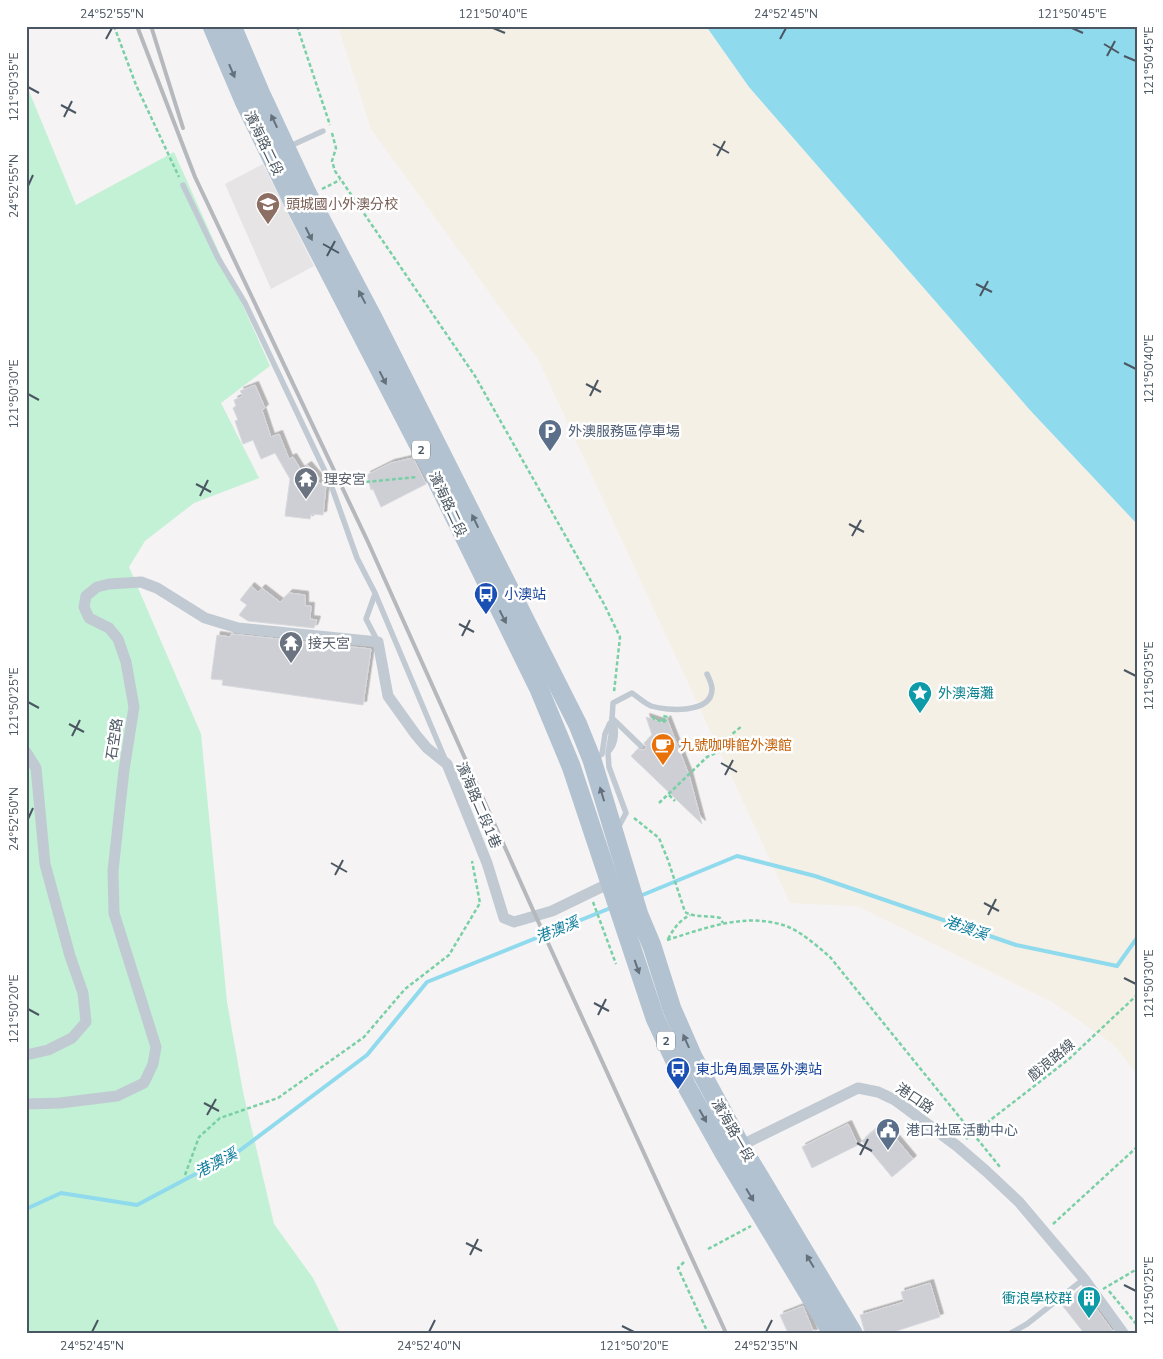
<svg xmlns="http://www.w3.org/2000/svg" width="1163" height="1359" viewBox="0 0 1163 1359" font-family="'Nunito Sans','Noto Sans TC',sans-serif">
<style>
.education{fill:#e6e4e5}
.green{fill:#c3f1d5}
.sand{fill:#f5f0e5}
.water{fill:#90daee}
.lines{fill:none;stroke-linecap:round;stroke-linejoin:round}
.stream{stroke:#90daee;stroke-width:4}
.building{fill:#cdcfd5;stroke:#d7d9de;filter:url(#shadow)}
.path{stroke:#7ad0a6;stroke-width:2.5;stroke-dasharray:4 2.5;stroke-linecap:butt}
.lane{stroke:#c1cad2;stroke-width:5.5}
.street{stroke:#c1cad2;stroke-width:11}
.primary{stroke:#b3c2d1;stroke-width:19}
.rail{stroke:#b5b8bd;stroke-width:4}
.path-bridge{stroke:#7ad0a6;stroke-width:2.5;stroke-dasharray:4 2.5;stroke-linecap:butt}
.oneway{fill:#64717d}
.ticks{fill:none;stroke:#4a5661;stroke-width:2}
.labels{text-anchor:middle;stroke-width:5;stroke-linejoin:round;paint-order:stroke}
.shield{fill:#fff;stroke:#808990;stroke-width:1}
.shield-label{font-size:12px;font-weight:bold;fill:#4a5661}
.street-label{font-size:14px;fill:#4a5661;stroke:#fff}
.education-label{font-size:14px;fill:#785e54;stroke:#fff;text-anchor:start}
.service-label{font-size:14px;fill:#4e5e75;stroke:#fff;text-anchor:start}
.worship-label{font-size:14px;fill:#5b616d;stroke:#fff;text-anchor:start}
.transit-label{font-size:14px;fill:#164399;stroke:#fff;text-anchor:start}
.culture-label{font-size:14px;fill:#0d838f;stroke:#fff;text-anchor:start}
.food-label{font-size:14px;fill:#c56008;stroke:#fff;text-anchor:start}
.water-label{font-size:15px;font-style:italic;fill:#0c7c9b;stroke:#fff}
.neatline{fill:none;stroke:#4a5661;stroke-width:2}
.ticks-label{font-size:12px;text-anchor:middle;fill:#4a5661}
</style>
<defs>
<filter id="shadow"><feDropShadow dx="3.5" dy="-3.5" stdDeviation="0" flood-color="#0004"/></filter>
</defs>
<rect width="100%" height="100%" fill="#f5f3f3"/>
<!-- education -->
<path class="education" d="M263,164L314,266L271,289L225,184Z"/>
<!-- green -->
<path class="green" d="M26,84L76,205L174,152L270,366L221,403L259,478L194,503L145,541L129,567L201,734L227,1002L243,1092L274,1224L313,1278L340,1333H26Z"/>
<!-- sand -->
<path class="sand" d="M338,26H706L749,87L1029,409L1137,524V1074L1114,1045L1054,1003L857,906L790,903L539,361L371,129Z"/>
<!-- water -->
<path class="water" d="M706,26H1137V524L1029,409L749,87Z"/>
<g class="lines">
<!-- stream -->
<g class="stream">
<path d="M640,896L737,856L815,876L1016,945L1117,966L1137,938"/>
<path d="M26,1209L61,1193L137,1205L239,1151L367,1055L427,982L613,907"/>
</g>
</g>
<!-- building -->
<g class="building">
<path d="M255,385L265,408L262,410L271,437L279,434L289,459L293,457L301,470L308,465L319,478L318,483L326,485L323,515L311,514L310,519L285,516L290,479L275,453L261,459L253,440L243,444L235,421L238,420L233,408L236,406L234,400L243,396L240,391Z"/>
<path d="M413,458L426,484L381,507L373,489L371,490L367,475L391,463Z"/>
<path d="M251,586L258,592L262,588L280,602L289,593L305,595V606H311L310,619L317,620L314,628L248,621L239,615L247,605L240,600Z"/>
<path d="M231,634L371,649L363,705L222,685L223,680L211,679L217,635L230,637Z"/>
<path d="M646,717L664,723L667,719L689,775L702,824L631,756L638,749L644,750L646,747L644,743L652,735Z"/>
<path d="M883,1123L913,1159L892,1177L862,1141Z"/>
<path d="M848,1124L858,1145L812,1168L802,1147Z"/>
<path d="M930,1283L940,1317L890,1333H865L860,1315L904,1302L901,1292Z"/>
<path d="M1082,1289L1114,1333H1084L1062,1305Z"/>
<path d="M803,1306L814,1333H788L780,1315Z"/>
</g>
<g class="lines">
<!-- path -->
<g class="path">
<path d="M114,26L136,85L179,177"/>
<path d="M297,26L330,125"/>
<path d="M332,133L336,148L332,161L335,171L475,376L604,604L620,637L614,692"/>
<path d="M322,189L340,180"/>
<path d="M366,482L417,477"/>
<path d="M653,716L654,719L664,722L668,717"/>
<path d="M669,795L675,801"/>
<path d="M659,803L707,757L727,748L731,735L742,726"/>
<path d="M634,818L659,838L668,860L685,912C695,918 709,915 720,918L723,923"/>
<path d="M593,902L616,964"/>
<path d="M668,939C674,928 679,921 690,915"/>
<path d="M667,940C706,928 745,912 786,926C802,932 817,946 830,957L1000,1167"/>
<path d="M966,1139L1069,1059L1137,995"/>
<path d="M185,1175L199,1137L220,1118L278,1098L364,1037L405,989L449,955L480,903L472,861"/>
<path d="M1053,1224L1137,1147"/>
<path d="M708,1249L751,1226"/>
<path d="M684,1262L678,1268L708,1333"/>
<path d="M1103,1289L1137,1269"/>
<path d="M1109,1291L1137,1325"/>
</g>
<!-- lane -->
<g class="lane">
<path d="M288,147L323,131"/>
<path d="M183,185L218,258L245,303L330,482L357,558L375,593L445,759"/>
<path d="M375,594L366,619L378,642"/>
<path d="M612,718L641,746"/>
<path d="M609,751C616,743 617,731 613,720"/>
<path d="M595,758L602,754L605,734L610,723"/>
<path d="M618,828L626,813L609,767L608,753L611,736L613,703L632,693C638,697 644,703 651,706C667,711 712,714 712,689C712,684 709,678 707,674"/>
<path d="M1011,1333L1027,1324L1084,1279"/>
</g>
<!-- street -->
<g class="street">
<path d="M26,752L36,768L45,864L70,956L83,993L86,1022L72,1038L48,1050L26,1055"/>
<path d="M26,1104L60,1103L117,1096L144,1083L153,1064L156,1047L114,913L113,871L124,770L134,707L126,662L118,639L109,628L89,618L84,607L86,596L97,587L109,584L141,582L157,588L205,618L238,628L378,642L388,696L416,735L427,748L447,764L487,863L504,918L514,922L552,911L614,881"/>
<path d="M736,1148L858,1088L878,1092L895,1100L957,1146L986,1171L1019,1202L1084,1279L1123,1333"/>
</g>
<!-- primary -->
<g class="primary">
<path d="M212,26L244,101L292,200L431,469L539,689L571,766L655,1018L687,1087L724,1153L832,1333"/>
<path d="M232,26L260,92L307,193L373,318L578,725L592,760L639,915L652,946L672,1009L693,1057L741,1146L853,1333"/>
</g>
<!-- rail -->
<g class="rail">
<path d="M137,26L195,177L368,542L533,910L726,1333"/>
<path d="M151,26L183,128"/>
</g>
<!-- path-bridge -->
<path class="path-bridge" d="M664,722L663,716L668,717"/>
</g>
<!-- one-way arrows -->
<defs><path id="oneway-solid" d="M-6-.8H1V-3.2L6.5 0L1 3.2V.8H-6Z" transform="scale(1.25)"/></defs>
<g class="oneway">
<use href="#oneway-solid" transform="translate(232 71) rotate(67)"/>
<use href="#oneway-solid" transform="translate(274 121) rotate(-115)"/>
<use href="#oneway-solid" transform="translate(309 234) rotate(63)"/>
<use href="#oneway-solid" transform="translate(362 297) rotate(-118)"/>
<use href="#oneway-solid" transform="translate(383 378) rotate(63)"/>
<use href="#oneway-solid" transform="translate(475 521) rotate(-116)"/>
<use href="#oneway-solid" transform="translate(503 617) rotate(63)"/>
<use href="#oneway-solid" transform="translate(602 794) rotate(-107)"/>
<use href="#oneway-solid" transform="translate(637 967) rotate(71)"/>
<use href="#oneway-solid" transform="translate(686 1041) rotate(-114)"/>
<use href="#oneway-solid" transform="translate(703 1116) rotate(61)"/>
<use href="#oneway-solid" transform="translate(750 1195) rotate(59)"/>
<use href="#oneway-solid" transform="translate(810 1261) rotate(-121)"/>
</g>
<!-- ticks -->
<path class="ticks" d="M493,28L505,33M1072,28L1083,33M106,39L112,28M780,39L786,28M1104,44L1119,53M1107,56L1115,41M1124,56L1136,61M28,87L39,93M61,105L76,113M64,117L72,101M713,144L729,153M717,156L725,141M28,186L33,175M323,244L339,253M327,256L335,241M976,284L992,292M980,296L988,281M1124,363L1136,369M586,384L601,392M28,394L39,400M590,396L598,380M196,484L211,492M200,496L208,480M849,524L864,532M852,536L861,520M459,624L474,632M462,636L470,620M1124,670L1136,676M28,702L39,708M69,724L84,732M72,736L80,720M721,763L737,772M725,775L733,760M28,819L33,808M331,863L347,872M335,875L343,860M984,903L999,911M988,915L996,899M1124,978L1136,984M594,1003L609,1011M28,1009L39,1015M598,1015L606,999M204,1103L219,1111M207,1115L216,1099M857,1143L872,1151M860,1155L868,1139M466,1243L482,1251M470,1255L478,1239M1124,1285L1136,1291M622,1326L634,1332M92,1332L98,1320M429,1332L435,1320M766,1332L772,1320"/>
<!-- icons -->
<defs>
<g id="school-pin" transform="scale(1.25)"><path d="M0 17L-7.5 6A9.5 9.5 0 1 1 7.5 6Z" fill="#8d6e63" stroke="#fff"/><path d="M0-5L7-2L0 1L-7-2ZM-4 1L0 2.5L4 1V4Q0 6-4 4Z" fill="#fff"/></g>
<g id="parking-pin" transform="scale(1.25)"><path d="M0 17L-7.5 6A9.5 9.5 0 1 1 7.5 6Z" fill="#5c6f8a" stroke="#fff"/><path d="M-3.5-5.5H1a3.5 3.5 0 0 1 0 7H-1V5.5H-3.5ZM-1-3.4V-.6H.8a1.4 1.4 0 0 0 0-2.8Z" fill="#fff"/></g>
<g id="temple-pin" transform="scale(1.25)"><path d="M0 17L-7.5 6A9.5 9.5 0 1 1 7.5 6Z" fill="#6b7280" stroke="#fff"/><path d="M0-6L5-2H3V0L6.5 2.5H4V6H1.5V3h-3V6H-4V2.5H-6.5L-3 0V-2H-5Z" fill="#fff"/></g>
<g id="bus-pin" transform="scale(1.25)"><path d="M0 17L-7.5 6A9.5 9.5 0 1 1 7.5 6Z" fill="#1a4fb4" stroke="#fff"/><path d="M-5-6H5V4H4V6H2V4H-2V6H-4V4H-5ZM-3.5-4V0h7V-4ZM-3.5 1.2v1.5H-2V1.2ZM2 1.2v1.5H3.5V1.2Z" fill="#fff"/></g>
<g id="sight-pin" transform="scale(1.25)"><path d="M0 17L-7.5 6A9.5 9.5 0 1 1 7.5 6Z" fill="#0f9aa8" stroke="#fff"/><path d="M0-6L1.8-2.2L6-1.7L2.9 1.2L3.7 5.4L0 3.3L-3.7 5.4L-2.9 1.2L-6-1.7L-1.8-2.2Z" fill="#fff"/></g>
<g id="cafe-pin" transform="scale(1.25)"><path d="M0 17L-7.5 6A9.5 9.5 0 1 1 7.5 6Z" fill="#e8710a" stroke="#fff"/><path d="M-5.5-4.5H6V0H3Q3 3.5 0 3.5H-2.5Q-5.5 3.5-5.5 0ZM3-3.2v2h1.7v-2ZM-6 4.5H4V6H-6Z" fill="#fff"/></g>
<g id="civic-pin" transform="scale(1.25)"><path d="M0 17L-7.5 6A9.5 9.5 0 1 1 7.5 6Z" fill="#5c6f8a" stroke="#fff"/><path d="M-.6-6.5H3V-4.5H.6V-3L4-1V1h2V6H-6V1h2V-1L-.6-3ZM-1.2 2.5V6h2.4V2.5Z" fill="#fff"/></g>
<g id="building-pin" transform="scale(1.25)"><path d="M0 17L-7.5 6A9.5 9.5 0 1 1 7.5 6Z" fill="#0f9aa8" stroke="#fff"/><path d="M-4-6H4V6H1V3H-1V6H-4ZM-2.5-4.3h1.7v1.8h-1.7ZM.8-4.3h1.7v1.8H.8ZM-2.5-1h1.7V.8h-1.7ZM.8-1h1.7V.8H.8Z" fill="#fff"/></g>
</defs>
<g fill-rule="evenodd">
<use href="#school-pin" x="268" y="204"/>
<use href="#parking-pin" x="550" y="431"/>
<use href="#temple-pin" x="306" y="479"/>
<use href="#bus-pin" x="486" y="594"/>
<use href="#temple-pin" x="291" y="643"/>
<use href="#sight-pin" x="920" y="693"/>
<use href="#cafe-pin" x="663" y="745"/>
<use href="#bus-pin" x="678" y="1069"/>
<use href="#civic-pin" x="888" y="1130"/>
<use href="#building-pin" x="1089" y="1298"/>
</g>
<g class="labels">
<!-- shield labels -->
<g class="shield">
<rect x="412" y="440.5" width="18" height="19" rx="4"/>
<rect x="657" y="1031.5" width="18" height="19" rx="4"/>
</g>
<g class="shield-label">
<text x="421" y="454">2</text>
<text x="666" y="1045">2</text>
</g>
<!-- street labels -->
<g class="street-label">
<text transform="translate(264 143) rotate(64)" y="5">濱海路二段</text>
<text transform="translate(448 504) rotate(65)" y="5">濱海路二段</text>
<text transform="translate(114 739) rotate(-81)" y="5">石空路</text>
<text transform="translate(479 805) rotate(67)" y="5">濱海路二段1巷</text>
<text transform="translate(1051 1060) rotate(-40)" y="5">戲浪路線</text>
<text transform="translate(915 1098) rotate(34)" y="5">港口路</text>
<text transform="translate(733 1130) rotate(60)" y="5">濱海路一段</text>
</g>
<!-- education labels -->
<g class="education-label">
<text x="286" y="209">頭城國小外澳分校</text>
</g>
<!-- service labels -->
<g class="service-label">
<text x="568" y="436">外澳服務區停車場</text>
<text x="906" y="1135">港口社區活動中心</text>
</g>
<!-- worship labels -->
<g class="worship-label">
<text x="324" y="484">理安宮</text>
<text x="308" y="648">接天宮</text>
</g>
<!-- transit labels -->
<g class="transit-label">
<text x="504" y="599">小澳站</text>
<text x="696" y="1074">東北角風景區外澳站</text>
</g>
<!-- culture labels -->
<g class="culture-label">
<text x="938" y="698">外澳海灘</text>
<text x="1072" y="1303" text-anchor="end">衝浪學校群</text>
</g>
<!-- food labels -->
<g class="food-label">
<text x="680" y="750">九號咖啡館外澳館</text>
</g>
<!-- water labels -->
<g class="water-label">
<text transform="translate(966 928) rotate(19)" y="5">港澳溪</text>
<text transform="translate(557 930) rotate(-22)" y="5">港澳溪</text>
<text transform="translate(216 1163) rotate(-28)" y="5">港澳溪</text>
</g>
</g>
<!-- border -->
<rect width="1163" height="1359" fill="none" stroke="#ffffff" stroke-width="55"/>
<rect x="28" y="28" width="1108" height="1304" class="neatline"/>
<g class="ticks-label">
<text x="112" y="18">24°52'55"N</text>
<text x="493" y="18">121°50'40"E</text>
<text x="786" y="18">24°52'45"N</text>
<text x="1072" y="18">121°50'45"E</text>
<text transform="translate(1149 61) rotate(-90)" y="4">121°50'45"E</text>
<text transform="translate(14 87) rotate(-90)" y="4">121°50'35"E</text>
<text transform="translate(14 186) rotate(-90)" y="4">24°52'55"N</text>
<text transform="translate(1149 369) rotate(-90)" y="4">121°50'40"E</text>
<text transform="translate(14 394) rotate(-90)" y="4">121°50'30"E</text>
<text transform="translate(1149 676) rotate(-90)" y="4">121°50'35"E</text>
<text transform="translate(14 702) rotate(-90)" y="4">121°50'25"E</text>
<text transform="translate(14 819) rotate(-90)" y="4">24°52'50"N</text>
<text transform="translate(1149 984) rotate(-90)" y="4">121°50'30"E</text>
<text transform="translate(14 1009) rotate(-90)" y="4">121°50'20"E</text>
<text transform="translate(1149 1291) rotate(-90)" y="4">121°50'25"E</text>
<text x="92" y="1350">24°52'45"N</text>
<text x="429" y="1350">24°52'40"N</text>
<text x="634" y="1350">121°50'20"E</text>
<text x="766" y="1350">24°52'35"N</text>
</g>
</svg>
